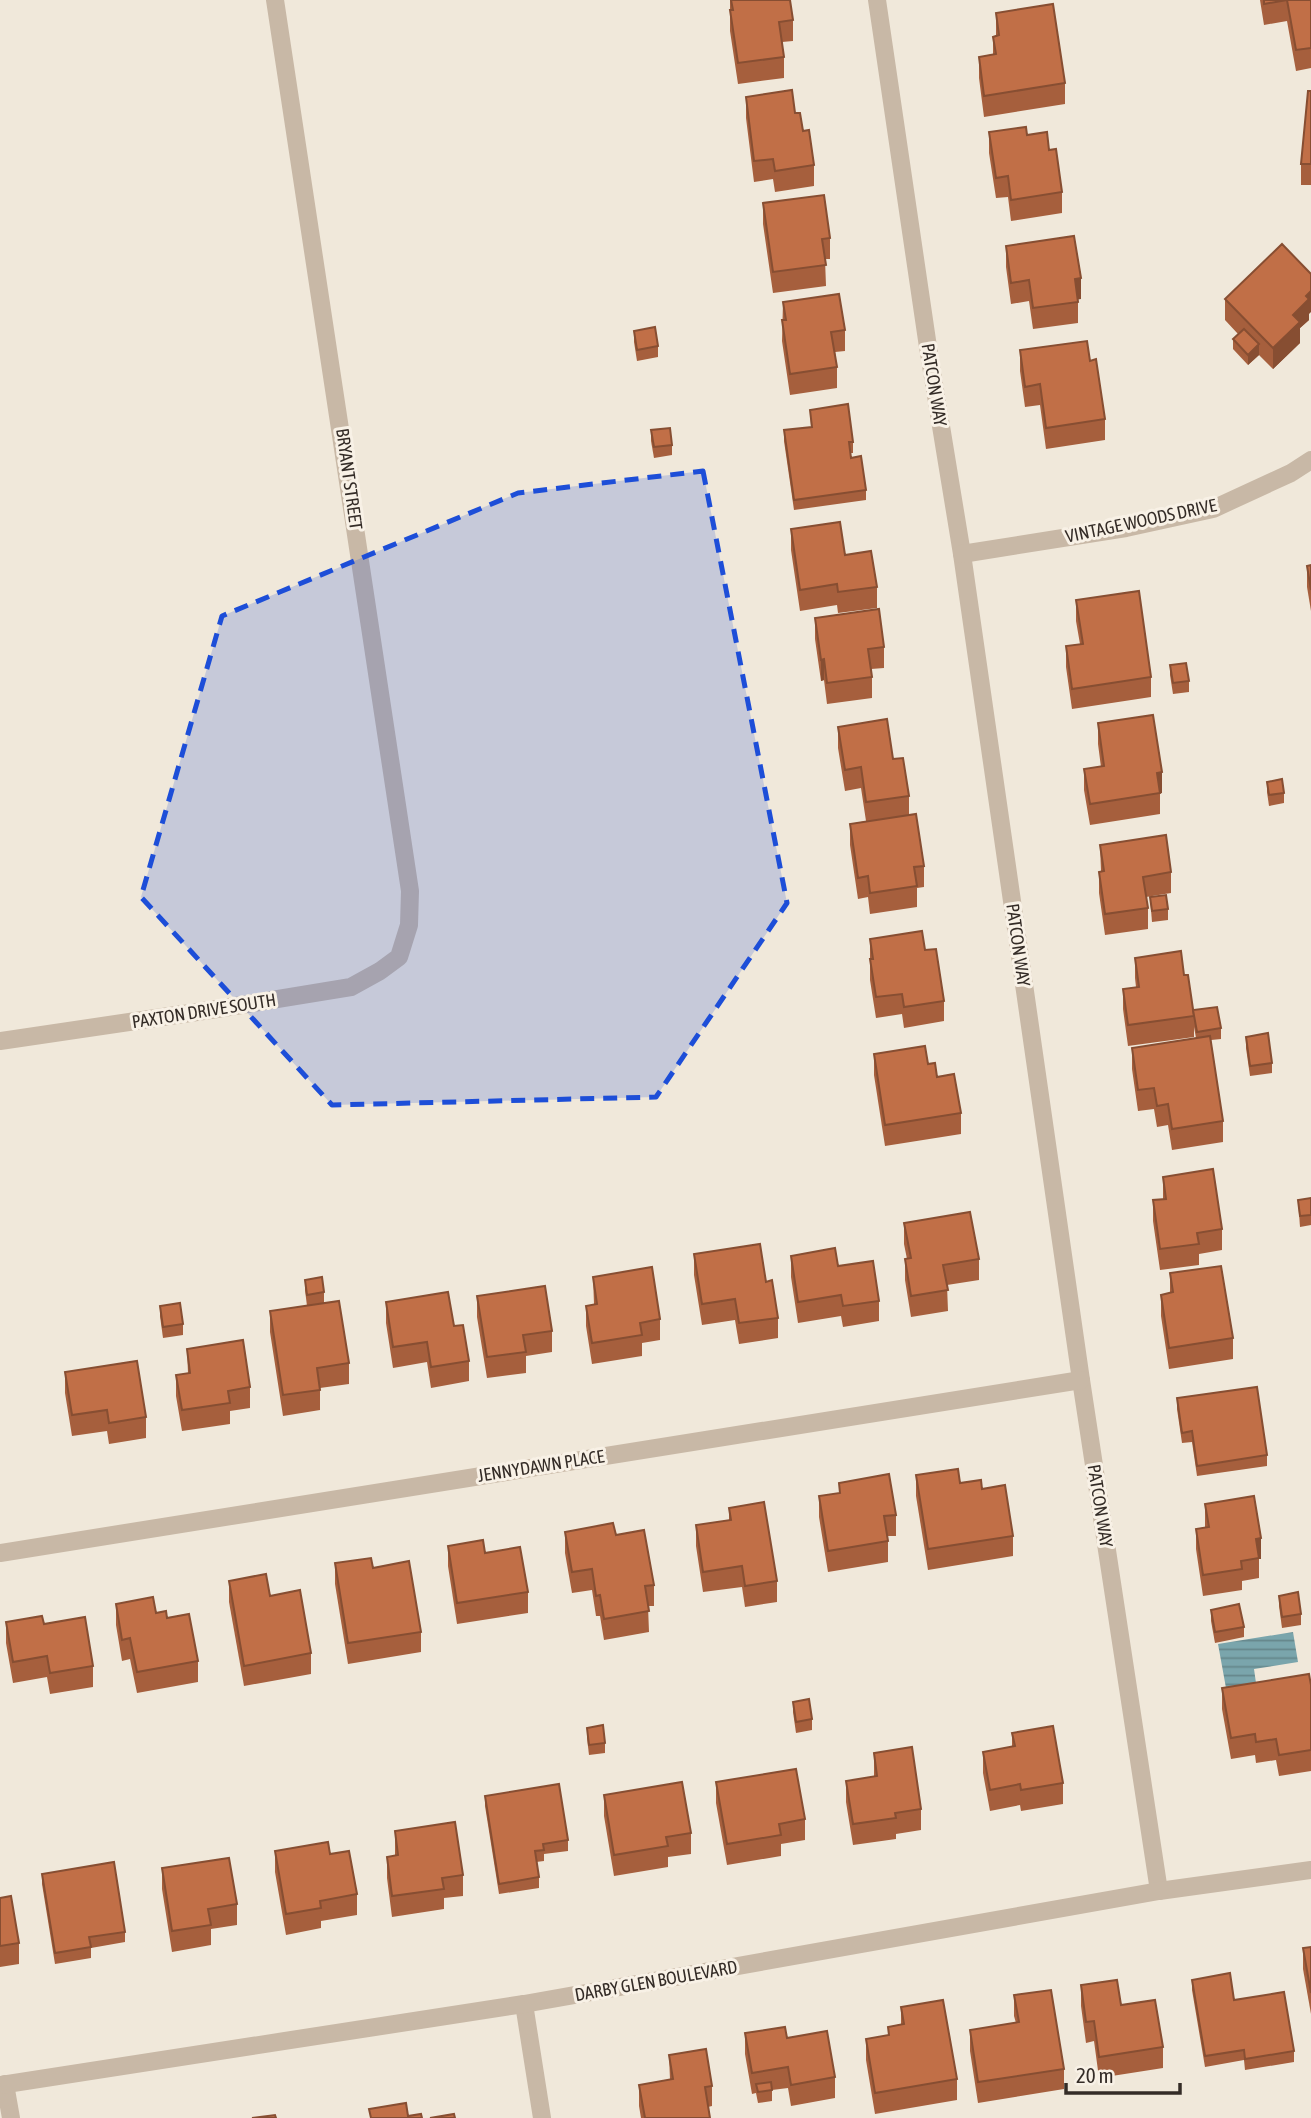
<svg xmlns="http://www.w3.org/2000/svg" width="1311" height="2118" viewBox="0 0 1311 2118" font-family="'Asap Condensed',sans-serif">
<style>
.water{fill:url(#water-rules)}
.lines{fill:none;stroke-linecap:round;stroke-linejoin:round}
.minor{stroke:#c8b8a6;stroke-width:18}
.wall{fill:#a65f3d}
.shaded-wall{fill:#874e32}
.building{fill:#c16f47;stroke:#874e32;stroke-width:2}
.marked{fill:#1d4ed8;fill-opacity:0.2;stroke:#1d4ed8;stroke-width:5;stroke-dasharray:14 9;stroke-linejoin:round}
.labels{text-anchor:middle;stroke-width:6;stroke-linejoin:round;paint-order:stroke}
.street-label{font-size:18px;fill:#342c27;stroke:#f8f1e6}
</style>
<defs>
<pattern id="water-rules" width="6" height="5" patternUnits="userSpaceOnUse" patternTransform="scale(1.75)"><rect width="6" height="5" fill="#7aa5ac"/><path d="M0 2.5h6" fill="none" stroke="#65878c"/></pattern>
</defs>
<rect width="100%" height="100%" fill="#f0e8da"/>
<!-- water -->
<path class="water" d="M1293,1632L1298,1662L1254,1669L1256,1683L1247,1684L1248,1692L1235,1693L1234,1686L1226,1688L1218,1644Z"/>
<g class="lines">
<!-- minor -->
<g class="minor">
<path d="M877,0L928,347L962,554L1081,1380L1159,1891"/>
<path d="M962,554L1126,528L1213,509L1291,473L1311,460"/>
<path d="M0,1041L217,1009L351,987L380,971L399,957L409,925L410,891L275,0"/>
<path d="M0,1553L1081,1380"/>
<path d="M524,2004L542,2118"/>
<path d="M5,2084L11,2118"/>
<path d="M0,2085L524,2004L1159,1891L1311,1870"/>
</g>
</g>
<!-- wall -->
<g class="wall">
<path d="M730,0H790L793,20V41L782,42L784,57V78L738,84L730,31Z"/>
<path d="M1260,0H1311V68L1296,71L1287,21L1264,25Z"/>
<path d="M996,13L1065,83V104L984,117L979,78V57L993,54V37L996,36Z"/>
<path d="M1311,91V185H1301V164Z"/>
<path d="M746,97L795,113L803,131L814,165V186L775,192L773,179L754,182L746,118Z"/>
<path d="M989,132L1027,135L1049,150L1062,192V213L1011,221L1008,197L996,198L989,153Z"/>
<path d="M763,203L830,238V259H825L826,286L773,293L763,224Z"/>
<path d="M1006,246L1081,299H1078V323L1033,329L1029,301L1011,304L1006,267Z"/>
<path d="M1225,299L1309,314V320L1300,328V343L1273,369L1259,355L1248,365L1233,349V339L1238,334L1225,320Z"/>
<path d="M783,302L845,330V351L835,352L837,367V388L790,395L782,341Z"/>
<path d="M634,331L658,346V357L637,361L634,342Z"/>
<path d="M1020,350L1105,419V440L1046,449L1040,405L1025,407L1020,371Z"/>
<path d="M810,410L853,442V453H851V458L866,490V500L794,510L784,441V430L811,427Z"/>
<path d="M651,430L672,445V455L654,458L651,441Z"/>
<path d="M791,529L845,555L877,587V608L838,613L837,605L800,611L791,550Z"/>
<path d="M1311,565V611L1307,587V566Z"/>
<path d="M1076,600L1151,677V697L1072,709L1066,667V646L1080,644L1076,621Z"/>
<path d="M815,618L884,647V668L871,669L872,677V698L827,704L824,680L821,681L815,639Z"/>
<path d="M1170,665L1189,681V692L1173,694L1170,675Z"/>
<path d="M1098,723L1162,793H1160V814L1090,825L1084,790V769L1101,767L1098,744Z"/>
<path d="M838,727L893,759L909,796V815L924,866V887L917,888V907L870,914L868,897L858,899L850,845V824L866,821L861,788L845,791L838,748Z"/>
<path d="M1267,782L1284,793V803L1269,806L1267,792Z"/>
<path d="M1100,845L1171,872V893L1146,897L1148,908V929L1105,935L1099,893V872L1101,871Z"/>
<path d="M1150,897L1168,909V920L1152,922Z"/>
<path d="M870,939L925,950L944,1001V1021L904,1028L902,1014L876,1018L870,980Z"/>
<path d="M1135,958L1184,975L1193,1010L1221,1028V1039L1211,1040L1223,1121V1142L1172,1150L1168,1125L1157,1127L1154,1109L1138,1111L1132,1069V1048L1196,1038L1194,1027V1037L1128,1046L1123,1009V989L1136,987L1135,978Z"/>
<path d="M1246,1037L1272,1063V1073L1250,1076L1246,1048Z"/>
<path d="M874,1054L928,1064L961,1113V1134L885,1146L874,1075Z"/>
<path d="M1163,1177L1222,1229V1250L1199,1254V1265L1160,1270L1153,1221V1200L1163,1199Z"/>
<path d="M1311,1198V1225L1300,1227L1298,1200Z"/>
<path d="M904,1223L979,1259V1280L947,1285L948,1311L911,1317L905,1280V1259H907L904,1244Z"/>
<path d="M694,1254L766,1282L778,1318V1338L739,1344L735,1320L702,1325L694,1275Z"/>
<path d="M791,1256L838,1266L879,1301V1321L843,1327L841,1316L798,1323L791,1277Z"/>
<path d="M1170,1273L1233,1338V1359L1169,1369L1161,1316V1295L1170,1293Z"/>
<path d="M593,1277L660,1319V1340L642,1343V1356L592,1364L586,1326V1306L594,1304Z"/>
<path d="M305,1280L324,1292V1303L349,1363V1384L320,1388V1410L283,1416L270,1332V1311L307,1306L305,1290Z"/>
<path d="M477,1296L552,1331V1352L526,1356V1373L487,1378L477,1317Z"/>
<path d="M386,1302L454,1326L469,1361V1381L431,1388L427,1362L393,1368L386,1323Z"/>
<path d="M160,1306L183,1324V1335L163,1338L160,1316Z"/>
<path d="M187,1349L250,1387V1408L230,1411V1424L182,1431L176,1396V1375L188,1373Z"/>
<path d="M65,1372L146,1417V1438L109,1444L107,1431L72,1436L65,1393Z"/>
<path d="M1177,1398L1267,1455V1466L1197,1476L1192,1442L1182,1443L1177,1409Z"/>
<path d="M916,1475L960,1483L982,1489L1013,1536V1556L928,1570L916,1496Z"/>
<path d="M839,1483L896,1515V1536H888V1562L828,1572L819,1517V1496L839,1493Z"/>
<path d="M1205,1504L1261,1559H1259V1578L1242,1581V1590L1203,1596L1196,1549V1529L1205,1527Z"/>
<path d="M729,1508L777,1581V1602L745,1607L742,1587L703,1592L696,1546V1525L729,1521Z"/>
<path d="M565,1532L654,1585V1606H648L649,1632L604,1640L600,1616H596L592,1590L572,1593L565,1553Z"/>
<path d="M448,1546L528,1592V1613L457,1624L448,1566Z"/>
<path d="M335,1563L373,1568L421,1632V1652L348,1664L335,1584Z"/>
<path d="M229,1581L270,1596L311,1653V1674L244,1686L229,1602Z"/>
<path d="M1279,1596L1301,1614V1625L1282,1628L1279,1606Z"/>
<path d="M116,1604L156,1613L167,1618L198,1661V1682L137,1693L130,1659L122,1661L116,1625Z"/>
<path d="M1211,1610L1244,1627V1637L1215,1643L1211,1621Z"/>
<path d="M6,1622L44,1624L93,1666V1687L50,1694L47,1677L13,1683L6,1643Z"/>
<path d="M1311,1685V1771L1279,1776L1276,1760L1256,1763L1255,1755L1231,1759L1222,1709V1688Z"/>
<path d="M793,1702L812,1719V1730L796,1733L793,1712Z"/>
<path d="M587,1728L605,1743V1753L589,1755L587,1738Z"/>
<path d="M1012,1733L1063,1783V1804L1021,1811L1020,1805L990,1811L983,1773V1752L1012,1747Z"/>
<path d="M874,1753L921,1809V1830L896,1834V1839L853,1845L846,1802V1781L874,1777Z"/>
<path d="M716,1782L805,1819V1840L781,1844V1856L727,1865L716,1803Z"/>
<path d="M604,1795L691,1833V1854L668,1857V1867L614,1876L604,1816Z"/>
<path d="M485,1796L568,1840V1851L544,1854V1861L536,1862L539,1877V1888L499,1894L485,1806Z"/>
<path d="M395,1831L463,1875V1896L444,1898V1909L392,1917L387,1878V1857L395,1856Z"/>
<path d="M275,1851L330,1854L357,1894V1915L321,1921V1928L286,1935L275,1872Z"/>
<path d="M162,1868L237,1904V1925L211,1929V1945L172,1952L162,1889Z"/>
<path d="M42,1874L125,1932V1942L91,1948V1958L55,1964L42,1884Z"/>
<path d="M0,1898L19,1943V1964L0,1967Z"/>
<path d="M1311,1947V2014L1303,1969V1948Z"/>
<path d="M1192,1980L1234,2000L1294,2051V2062L1245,2070L1244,2060L1205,2067L1192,1990Z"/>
<path d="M1081,1985L1121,2005L1163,2047V2068L1099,2078L1094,2041L1086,2043L1081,2006Z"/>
<path d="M1014,1995L1064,2069V2089L978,2103L970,2051V2030L1016,2023L1014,2016Z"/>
<path d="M901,2007L957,2079V2100L875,2114L866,2060V2039L888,2035V2027L901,2024Z"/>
<path d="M745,2033L787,2038L835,2077V2098L791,2106L788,2088L772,2090V2101L758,2103L756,2093L752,2094L745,2054Z"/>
<path d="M669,2055L712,2086V2106L708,2107L710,2118H641L639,2106V2085L670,2080Z"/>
</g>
<!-- shaded-wall -->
<g class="shaded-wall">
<path d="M1081,278V299L1075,300V279Z"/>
<path d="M1311,291V312L1309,314V320L1300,328V343L1273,369V348L1293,315L1306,296Z"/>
<path d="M1259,344V355L1248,365V355Z"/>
<path d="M824,659V680L821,681V660Z"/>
<path d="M1162,772V793L1157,794V773Z"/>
<path d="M1261,1538V1559H1259L1256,1539Z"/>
</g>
<!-- building -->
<g class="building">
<path d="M731,0H790L793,20L779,22L784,57L738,63L730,10H733Z"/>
<path d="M1264,0H1311V48L1296,50L1287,0L1264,4Z"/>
<path d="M1053,4L1065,83L984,96L979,57L996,54L993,37L999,35L996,13Z"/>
<path d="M792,90L795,113H800L803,131L809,130L814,165L775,171L773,159L754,161L746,97Z"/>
<path d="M1308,91H1311V164H1301Z"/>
<path d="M1026,127L1027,135L1047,132L1049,150L1056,149L1062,192L1011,200L1008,176L996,178L989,132Z"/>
<path d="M824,195L830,238L822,239L826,265L773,272L763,203Z"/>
<path d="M1074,236L1081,278L1075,279L1078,302L1033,308L1029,280L1011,283L1006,246Z"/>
<path d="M1282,244L1311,274V291L1306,296L1309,299L1293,315L1300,322L1273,348L1225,299Z"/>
<path d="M839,294L845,330L831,332L837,367L790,374L782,320H786L783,302Z"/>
<path d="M655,327L658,346L637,350L634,331Z"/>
<path d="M1244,329L1259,344L1248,355L1233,339Z"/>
<path d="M1087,341L1090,361L1096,359L1105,419L1046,428L1040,384L1025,387L1020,350Z"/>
<path d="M848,404L853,442H849L851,458L861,456L866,490L794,500L784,430L812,427L810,410Z"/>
<path d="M670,428L672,445L654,447L651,430Z"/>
<path d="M840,522L845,555L871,551L877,587L838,592L837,584L800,590L791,529Z"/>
<path d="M1311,565V590L1307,566Z"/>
<path d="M1139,591L1151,677L1072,689L1066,646L1083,644L1076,600Z"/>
<path d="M879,609L884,647L868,649L872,677L827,683L824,659L821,660L815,618Z"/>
<path d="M1186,663L1189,681L1173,683L1170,665Z"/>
<path d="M1153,715L1162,772L1157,773L1160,793L1090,804L1084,769L1104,766L1098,723Z"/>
<path d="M887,719L893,759L903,758L909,796L866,802L861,767L845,770L838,727Z"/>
<path d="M1282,779L1284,793L1269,795L1267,782Z"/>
<path d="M916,814L924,866L914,867L917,886L870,893L868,876L858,878L850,824Z"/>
<path d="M1166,835L1171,872L1143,877L1148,908L1105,914L1099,872L1104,871L1100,845Z"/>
<path d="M1166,895L1168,909L1152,911L1150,897Z"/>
<path d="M922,931L925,950L936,949L944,1001L904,1007L902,994L876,997L870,959H873L870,939Z"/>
<path d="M1181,951L1184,975H1188L1194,1016L1128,1025L1123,989L1139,987L1135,958Z"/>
<path d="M1217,1007L1221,1028L1197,1032L1193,1010Z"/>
<path d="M1268,1033L1272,1063L1250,1066L1246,1037Z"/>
<path d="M1210,1036L1223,1121L1172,1129L1168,1104L1157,1106L1154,1088L1138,1090L1132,1048Z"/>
<path d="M925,1046L928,1064L935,1063L937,1077L954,1074L961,1113L885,1125L874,1054Z"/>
<path d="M1213,1169L1222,1229L1197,1233L1199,1244L1160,1249L1153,1200L1166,1199L1163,1177Z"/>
<path d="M1311,1198V1215L1300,1216L1298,1200Z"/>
<path d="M970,1212L979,1259L943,1265L948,1290L911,1296L905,1259L911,1258L904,1223Z"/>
<path d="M760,1244L766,1282L772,1280L778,1318L739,1323L735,1299L702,1304L694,1254Z"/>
<path d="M835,1248L838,1266L873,1261L879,1301L843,1306L841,1295L798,1302L791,1256Z"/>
<path d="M1221,1266L1233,1338L1169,1348L1161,1295L1173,1292L1170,1273Z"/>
<path d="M652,1267L660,1319L640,1323L642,1335L592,1343L586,1306L597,1304L593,1277Z"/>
<path d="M322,1277L324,1292L307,1295L305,1280Z"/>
<path d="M545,1286L552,1331L523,1335L526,1352L487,1357L477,1296Z"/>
<path d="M448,1292L454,1326L463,1325L469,1361L431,1367L427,1342L393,1347L386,1302Z"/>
<path d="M339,1301L349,1363L317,1368L320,1390L283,1395L270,1311Z"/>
<path d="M180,1303L183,1324L163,1327L160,1306Z"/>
<path d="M243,1340L250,1387L228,1391L230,1403L182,1410L176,1375L190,1373L187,1349Z"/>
<path d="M137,1361L146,1417L109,1423L107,1410L72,1415L65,1372Z"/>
<path d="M1257,1387L1267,1455L1197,1466L1192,1431L1182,1433L1177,1398Z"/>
<path d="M958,1469L960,1483L981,1480L982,1489L1005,1485L1013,1536L928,1549L916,1475Z"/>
<path d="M889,1474L896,1515L884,1516L888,1541L828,1551L819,1496L840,1493L839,1483Z"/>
<path d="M1254,1496L1261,1538L1256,1539L1259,1558L1241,1561L1242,1569L1203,1575L1196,1529L1209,1527L1205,1504Z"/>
<path d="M764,1502L777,1581L745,1586L742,1566L703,1572L696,1525L731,1520L729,1508Z"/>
<path d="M613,1523L616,1535L644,1530L654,1585L645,1586L649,1611L604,1619L600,1595L596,1596L592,1569L572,1572L565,1532Z"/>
<path d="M483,1540L485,1553L520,1547L528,1592L457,1603L448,1546Z"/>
<path d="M371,1558L373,1568L409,1561L421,1632L348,1643L335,1563Z"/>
<path d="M266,1574L270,1596L300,1590L311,1653L244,1666L229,1581Z"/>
<path d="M1298,1592L1301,1614L1282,1617L1279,1596Z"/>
<path d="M153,1597L156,1613L166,1611L167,1618L189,1614L198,1661L137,1672L130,1638L122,1640L116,1604Z"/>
<path d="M1239,1604L1244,1627L1215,1632L1211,1610Z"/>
<path d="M42,1616L44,1624L85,1617L93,1666L50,1673L47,1656L13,1662L6,1622Z"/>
<path d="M1309,1674L1311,1685V1750L1279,1755L1276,1739L1256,1742L1255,1734L1231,1738L1222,1688Z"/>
<path d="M809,1699L812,1719L796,1722L793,1702Z"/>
<path d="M603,1725L605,1743L589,1745L587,1728Z"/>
<path d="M1053,1726L1063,1783L1021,1790L1020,1784L990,1790L983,1752L1015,1746L1012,1733Z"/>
<path d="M912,1747L921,1809L895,1813L896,1818L853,1824L846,1781L877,1776L874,1753Z"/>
<path d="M796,1769L805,1819L779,1824L781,1835L727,1844L716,1782Z"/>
<path d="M682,1782L691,1833L666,1837L668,1846L614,1855L604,1795Z"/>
<path d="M559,1784L568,1840L543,1844L544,1850L535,1851L539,1877L499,1884L485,1796Z"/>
<path d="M455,1822L463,1875L442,1878L444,1889L392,1896L387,1857L398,1855L395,1831Z"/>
<path d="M328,1842L330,1854L349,1851L357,1894L320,1901L321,1908L286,1914L275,1851Z"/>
<path d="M229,1858L237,1904L208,1909L211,1925L172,1931L162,1868Z"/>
<path d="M114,1862L125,1932L89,1937L91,1947L55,1953L42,1874Z"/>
<path d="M11,1896L19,1943L0,1946V1898Z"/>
<path d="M1311,1947V1993L1303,1948Z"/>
<path d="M1230,1973L1234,2000L1284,1992L1294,2051L1245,2059L1244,2050L1205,2056L1192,1980Z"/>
<path d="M1117,1980L1121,2005L1155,2000L1163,2047L1099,2057L1094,2021L1086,2022L1081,1985Z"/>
<path d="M1051,1990L1064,2069L978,2082L970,2030L1019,2022L1014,1995Z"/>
<path d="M943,2000L957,2079L875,2093L866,2039L889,2035L888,2027L904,2024L901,2007Z"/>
<path d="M785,2027L787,2038L827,2031L835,2077L791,2085L788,2067L752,2073L745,2033Z"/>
<path d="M706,2049L712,2086L705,2087L710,2118H645L639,2085L673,2079L669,2055Z"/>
<path d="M771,2082L772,2090L758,2092L756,2084Z"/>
<path d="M406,2103L408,2116L421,2114L422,2118H371L369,2109Z"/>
<path d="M454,2114L455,2118H430Z"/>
<path d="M275,2115L276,2118H252Z"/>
</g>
<!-- marked area -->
<path class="marked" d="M703,471L787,903L656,1097L332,1105L141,897L222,616L518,493Z"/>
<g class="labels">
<!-- street labels -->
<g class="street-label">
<text transform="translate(934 385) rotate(81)" y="6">PATCON WAY</text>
<text transform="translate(349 479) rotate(82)" y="6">BRYANT STREET</text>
<text transform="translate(1141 521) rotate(-12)" y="6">VINTAGE WOODS DRIVE</text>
<text transform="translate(1018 945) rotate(82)" y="6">PATCON WAY</text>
<text transform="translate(204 1011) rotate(-9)" y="6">PAXTON DRIVE SOUTH</text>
<text transform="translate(541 1466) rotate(-9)" y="6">JENNYDAWN PLACE</text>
<text transform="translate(1100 1506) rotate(81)" y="6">PATCON WAY</text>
<text transform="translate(656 1981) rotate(-10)" y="6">DARBY GLEN BOULEVARD</text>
</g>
</g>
<!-- scale -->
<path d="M1066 2083v10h114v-10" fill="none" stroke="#342c27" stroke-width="3.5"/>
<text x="1076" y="2083" font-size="21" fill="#342c27" stroke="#f8f1e6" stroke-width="5" paint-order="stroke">20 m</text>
</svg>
